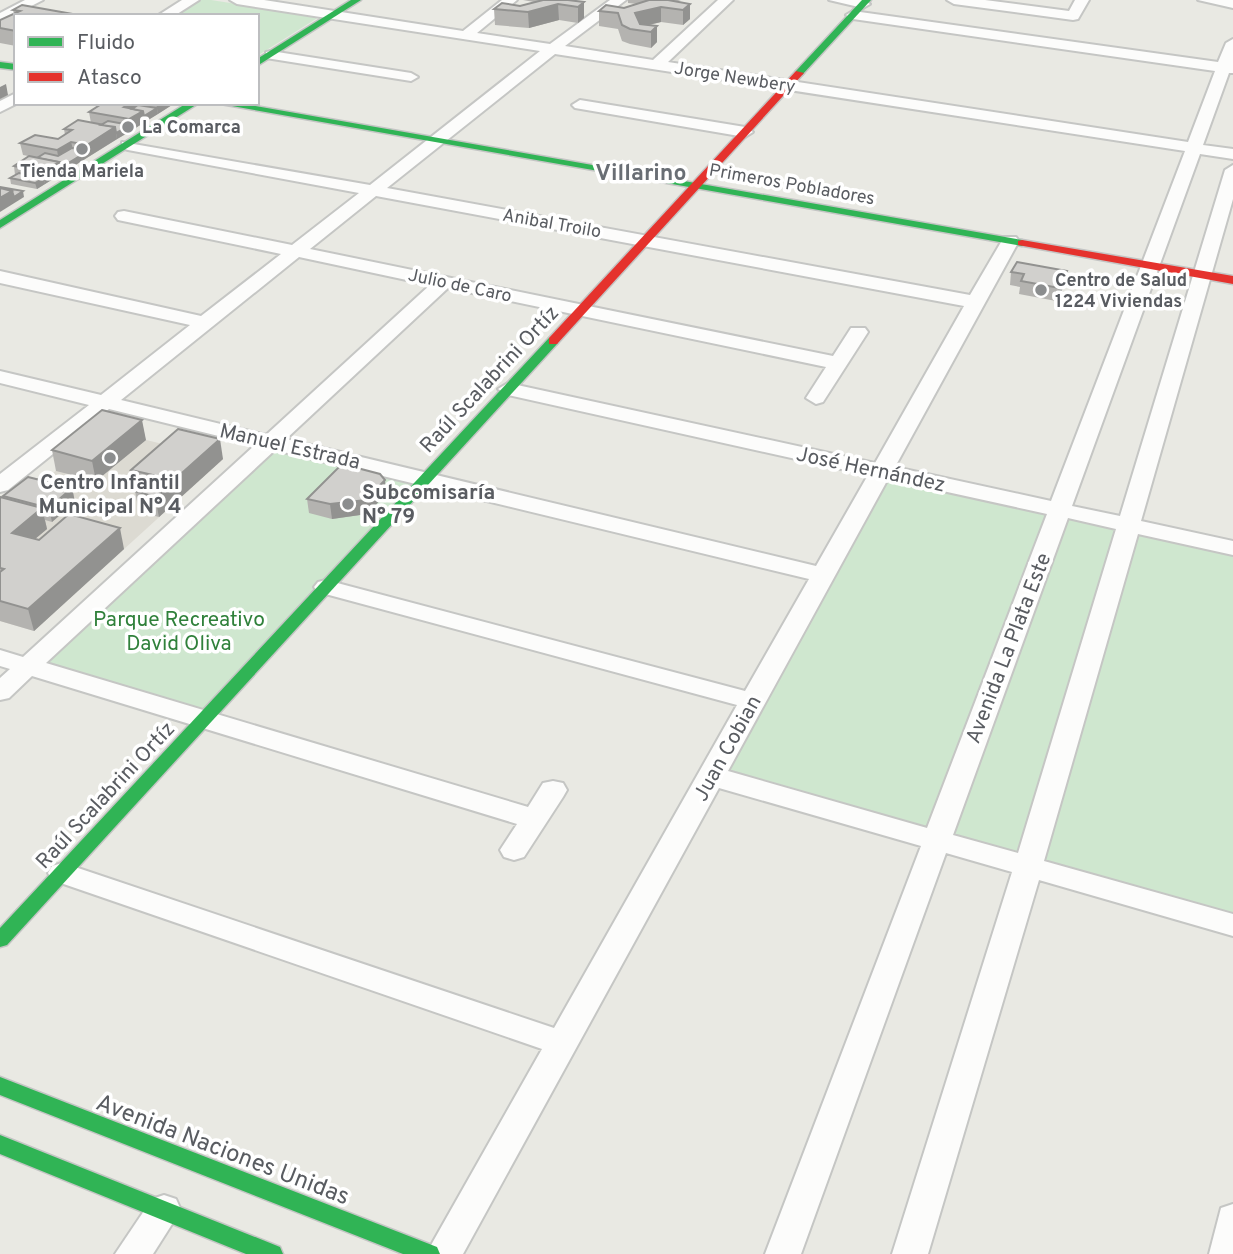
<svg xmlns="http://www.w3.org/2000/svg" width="1233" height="1254" viewBox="0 0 1233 1254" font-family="Overpass,sans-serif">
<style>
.education{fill:#dcdad2}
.green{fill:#cfe7cf}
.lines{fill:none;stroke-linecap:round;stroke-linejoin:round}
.street-casing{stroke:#c5c6c4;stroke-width:4}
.fast-casing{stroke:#c4c5c4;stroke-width:3}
.jam-casing{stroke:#c4c5c4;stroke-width:3}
.street{fill:#fcfcfb;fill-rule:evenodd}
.fast{fill:#30b455;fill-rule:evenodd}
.jam{fill:#e5322d;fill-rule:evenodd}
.wall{fill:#b4b3b0}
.shaded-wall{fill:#929290}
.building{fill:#d1d0cd;stroke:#929290;stroke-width:2}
.poi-dot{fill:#8b8d8e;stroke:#fff;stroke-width:2.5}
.labels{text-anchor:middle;stroke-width:7;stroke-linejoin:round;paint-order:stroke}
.far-street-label{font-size:18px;fill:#595c61;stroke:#fff}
.far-poi-label{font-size:18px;font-weight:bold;fill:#595c61;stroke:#fff;text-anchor:start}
.street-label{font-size:21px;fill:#595c61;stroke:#fff}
.poi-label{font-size:21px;font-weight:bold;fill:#595c61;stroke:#fff}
.park-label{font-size:21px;fill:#30813b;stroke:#fff}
.far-district-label{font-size:23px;font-weight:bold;fill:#696e74;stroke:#fff}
.near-street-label{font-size:24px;fill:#595c61;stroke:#fff}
</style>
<rect width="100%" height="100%" fill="#e9e9e3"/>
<!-- education -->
<path class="education" d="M106,430L223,459L34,631L0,621V516Z"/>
<!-- green -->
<g class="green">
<path d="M194,0H211L319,17L257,56V16H166Z"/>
<path d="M271,442L426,479L203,720L28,667Z"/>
<path d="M890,477L1233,554V916L726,772Z"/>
</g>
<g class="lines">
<!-- street casing -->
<g class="street-casing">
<g id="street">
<path d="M25,0H43L0,22V13Z"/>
<path d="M182,0H199L174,16H157Z"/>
<path d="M230,0H264L463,31L502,0H517L477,33L550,44L610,0H626L565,46L653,60L718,0H733L668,62L1188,142L1215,71L853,19L846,15L853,11L1218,62L1226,43L1233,39V73H1229L1203,145L1233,149V159L1200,154L1072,506L1120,516L1225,170L1233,165V199L1141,521L1233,541V555L1138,534L1044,861L1233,914V936L1039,880L928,1254H892L1012,872L946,853L801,1254H765L921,846L719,788L463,1254H426L542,1049L52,880L48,873L52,866L62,863L72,866L554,1028L737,705L318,592L314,587L318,582L326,580L745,691L809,579L275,450L46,663L528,807L543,783L553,781L563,783L567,790L563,797L524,857L514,860L504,857L500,850L517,824L32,676L9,698L0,700V678L10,669L0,666V650L23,657L255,445L109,409L8,490L0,492V474L89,405L0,383V371L101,395L190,325L0,283V271L201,316L281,254L118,220L115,216L118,212L124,211L292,245L359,193L128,150L122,148V142L370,185L540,51L237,4ZM555,54L1185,151L1051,501L895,467L1019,241L1016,237H1004L970,295L387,188ZM376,196L964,306L875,463L508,383L498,389L508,395L868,475L816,566L286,439L448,288L826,367L806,398L816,404L823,402L868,332L865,328H851L833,356L310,249ZM299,257L430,285L266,435L121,400ZM888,479L1047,514L927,828L728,771ZM1068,518L1116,529L1018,853L953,835Z"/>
<path d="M829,0H863L870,4L863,8Z"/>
<path d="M947,0H985L1069,11L1075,0H1089L1078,19L1073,20L954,4Z"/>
<path d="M1198,0H1233V8Z"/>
<path d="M271,51L411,73L418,77L411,81L266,58V52Z"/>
<path d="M16,93L18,103L0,112V101Z"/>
<path d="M580,100L745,127L753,132L745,137L575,108L572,105Z"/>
<path d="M164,1195L176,1199L181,1210L153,1254H115L152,1199Z"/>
<path d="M1233,1204V1254H1209L1221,1208Z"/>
</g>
</g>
<!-- fast casing -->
<g class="fast-casing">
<g id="fast">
<path d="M351,0H361L257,66V59Z"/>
<path d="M862,0H871L802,75H796V71Z"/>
<path d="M0,62L16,64V70L0,68Z"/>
<path d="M187,103H199L0,228V220Z"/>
<path d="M215,103H238L1022,240L1028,243L1022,246Z"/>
<path d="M553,337L559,341L557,344L7,945L0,947V928L549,338Z"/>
<path d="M0,1077L437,1247L440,1254H403L0,1095Z"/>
<path d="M0,1135L280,1247L283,1254H246L0,1154Z"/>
</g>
</g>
<!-- jam casing -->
<g class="jam-casing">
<g id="jam">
<path d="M796,71L804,73L557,344H549V338Z"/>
<path d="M1022,240L1233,276V284L1018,245V241Z"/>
</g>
</g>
<!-- street -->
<use href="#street" class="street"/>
<!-- fast -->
<use href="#fast" class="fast"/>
<!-- jam -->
<use href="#jam" class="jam"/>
</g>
<!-- wall -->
<g class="wall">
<path d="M523,0H576L573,1L584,2V18L578,23L559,20L529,28L495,25L494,9L520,6L534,2Z"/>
<path d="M628,0H681L675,2L690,4V19L683,25L661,22L649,25L657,42L651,48L630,44L622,41L618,29L599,26V11L624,8L637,4L628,3Z"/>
<path d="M22,5L16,16V46L0,43V20L14,14L13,10Z"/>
<path d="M103,103H171L172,105L37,189L11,184L10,178L15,175L14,166L38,158L23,155L20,143L58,139L65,135L64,129L91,123L89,112Z"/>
<path d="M1017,262L1065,284L1056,301L1019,294L1020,287L1010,285L1011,272Z"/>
<path d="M146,440L96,481L56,471L52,450Z"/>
<path d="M223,459L159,517L139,512L131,470Z"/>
<path d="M385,480L386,494L367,514L332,519L309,513L307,499Z"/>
<path d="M72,488L75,502L52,522L45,520L47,529L35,539L124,549L34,631L0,621V497L4,498L3,496Z"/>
</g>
<!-- shaded-wall -->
<g class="shaded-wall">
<path d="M584,2V18L578,23V7Z"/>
<path d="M558,4L559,20L529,28L528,12Z"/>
<path d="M690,4V19L683,25V10Z"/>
<path d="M661,7V22L635,28V13Z"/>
<path d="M657,26V42L651,48V32Z"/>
<path d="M6,84L8,95L0,99V87Z"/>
<path d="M131,103H138L139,111L124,107Z"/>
<path d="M156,103H171L172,105L158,114Z"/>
<path d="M157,108L158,114L145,122L144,116Z"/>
<path d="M143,111L145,122L131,131L129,119Z"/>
<path d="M130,125L131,131L117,139L116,133Z"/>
<path d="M115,127L117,139L45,184L43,172L59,162L88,151L87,145Z"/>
<path d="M71,142L74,153L59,162L57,150Z"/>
<path d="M44,178L45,184L37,189L35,183Z"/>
<path d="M12,191H23L24,197L0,212V198Z"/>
<path d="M1067,271L1065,284L1056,301L1059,288Z"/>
<path d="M142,420L146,440L96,481L92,461Z"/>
<path d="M220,439L223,459L159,517L155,497Z"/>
<path d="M385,480L386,494L367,514L332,519L330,504Z"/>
<path d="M72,488L75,502L52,522L49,508Z"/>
<path d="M42,508L47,529L17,554L12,533Z"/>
<path d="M120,528L124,549L34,631L28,609Z"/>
</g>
<!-- building -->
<g class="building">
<path d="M543,0H568L584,2L578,7L558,4L528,12L494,9L502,3L520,6Z"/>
<path d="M649,0H668L690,4L683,10L661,7L635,13L640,24L657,26L651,32L630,29L622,25L618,13L599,11L606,5L624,8Z"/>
<path d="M22,5L84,16H16V31L0,28V20L20,11L13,10Z"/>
<path d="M103,103H131L124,107L143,111L129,119L89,112Z"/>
<path d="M138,105L157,108L144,116L143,111L132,109Z"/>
<path d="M78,120L115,127L87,145L71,142L57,150L20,143L35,135L58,139L72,130L64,129Z"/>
<path d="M108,121L130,125L116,133L115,127L101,125Z"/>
<path d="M72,148L88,151L60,168L59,162L37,158L45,153L58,156Z"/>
<path d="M29,156L59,162L43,172L14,166Z"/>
<path d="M19,173L44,178L35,183L10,178Z"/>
<path d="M0,187L23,191L14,197L12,191L0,188Z"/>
<path d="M0,188L12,191L0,198Z"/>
<path d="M1017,262L1067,271L1059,288L1021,281L1024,274L1011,272Z"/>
<path d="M102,410L142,420L92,461L52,450Z"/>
<path d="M178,429L220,439L155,497L135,491L153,475L131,470Z"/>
<path d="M342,464L380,474L385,480L366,500L330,504L307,499Z"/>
<path d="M28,477L72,488L49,508L3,496Z"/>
<path d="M0,497L42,508L12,533L39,540L69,514L120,528L28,609L0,601V572L4,569L0,568Z"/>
</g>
<!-- markers -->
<g class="poi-dot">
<circle cx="128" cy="127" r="7"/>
<circle cx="82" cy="149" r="7"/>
<circle cx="1041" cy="290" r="7"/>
<circle cx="110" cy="458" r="7"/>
<circle cx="348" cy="504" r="7"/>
</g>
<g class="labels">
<!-- far-street labels -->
<g class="far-street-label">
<text transform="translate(735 77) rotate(9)" y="6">Jorge Newbery</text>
<text transform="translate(792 184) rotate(10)" y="6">Primeros Pobladores</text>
<text transform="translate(552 223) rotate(10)" y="6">Anibal Troilo</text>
<text transform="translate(460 285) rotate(12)" y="6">Julio de Caro</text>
</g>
<!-- far-poi labels -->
<g class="far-poi-label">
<text x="142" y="133">La Comarca</text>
<text x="82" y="177" text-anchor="middle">Tienda Mariela</text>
<text x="1055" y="286">Centro de Salud<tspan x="1055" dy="21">1224 Viviendas</tspan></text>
</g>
<!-- street labels -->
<g class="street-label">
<text transform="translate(489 379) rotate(-47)" y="7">Raúl Scalabrini Ortíz</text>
<text transform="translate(290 446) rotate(13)" y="7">Manuel Estrada</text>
<text transform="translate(871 469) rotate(12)" y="7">José Hernández</text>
<text transform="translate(1008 648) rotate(-69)" y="7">Avenida La Plata Este</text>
<text transform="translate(727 748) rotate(-61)" y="7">Juan Cobian</text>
<text transform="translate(105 795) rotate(-47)" y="7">Raúl Scalabrini Ortíz</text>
</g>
<!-- poi labels -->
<g class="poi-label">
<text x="110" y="489">Centro Infantil<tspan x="110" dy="24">Municipal N° 4</tspan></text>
<text x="362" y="499" text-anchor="start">Subcomisaría<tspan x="362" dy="24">N° 79</tspan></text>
</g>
<!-- park labels -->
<g class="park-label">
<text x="179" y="626">Parque Recreativo<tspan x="179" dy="24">David Oliva</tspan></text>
</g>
<!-- far-district labels -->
<g class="far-district-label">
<text x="641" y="180">Villarino</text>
</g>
<!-- near-street labels -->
<g class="near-street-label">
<text transform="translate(223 1149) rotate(21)" y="8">Avenida Naciones Unidas</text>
</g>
</g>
<!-- legend -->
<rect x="14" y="14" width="245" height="91" fill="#ffffff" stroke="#bdbec0" stroke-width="2"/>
<rect x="28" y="37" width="35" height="10" fill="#30b455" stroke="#bdbec0" stroke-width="2"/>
<text x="77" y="49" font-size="21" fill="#595c61">Fluido</text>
<rect x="28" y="72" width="35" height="10" fill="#e5322d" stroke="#bdbec0" stroke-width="2"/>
<text x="77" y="84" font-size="21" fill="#595c61">Atasco</text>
</svg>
